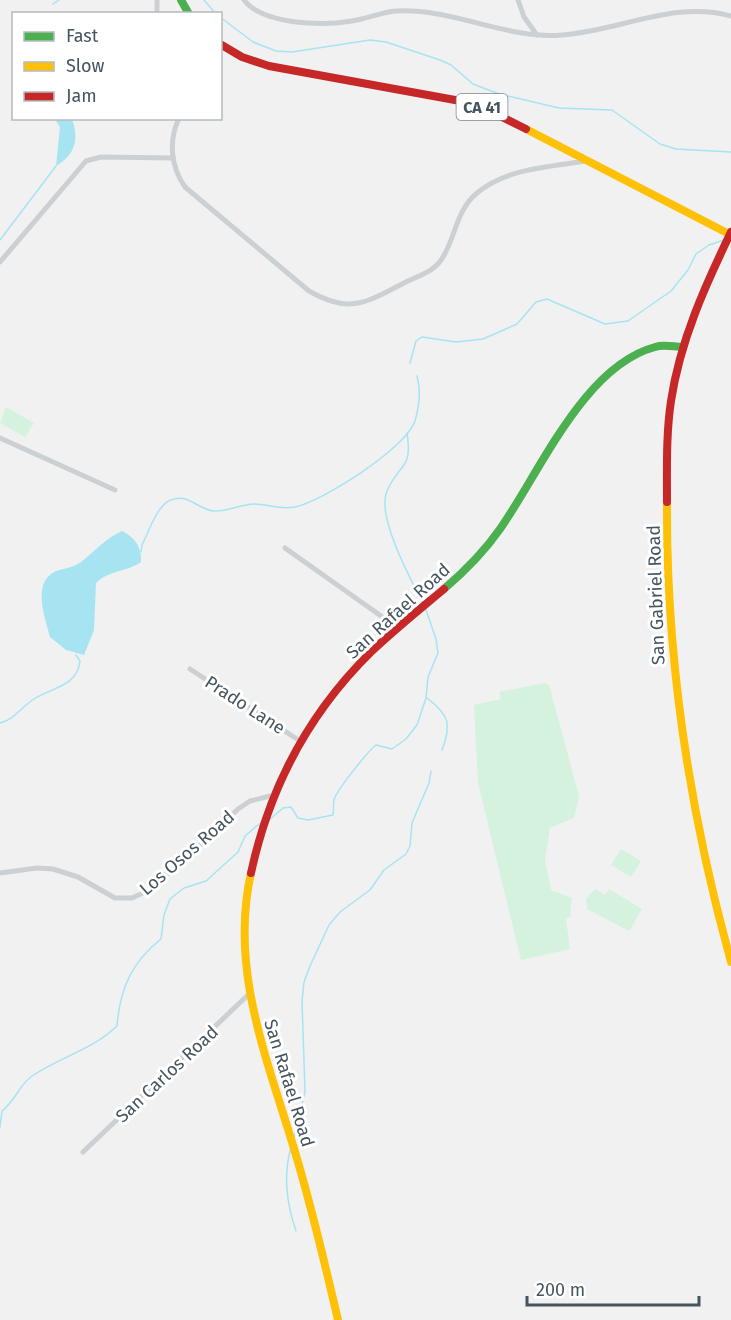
<svg xmlns="http://www.w3.org/2000/svg" width="731" height="1320" viewBox="0 0 731 1320" font-family="'Fira Sans',sans-serif">
<style>
.green{fill:#d4f2de}
.water{fill:#a6e4f2}
.lines{fill:none;stroke-linecap:round;stroke-linejoin:round}
.stream{stroke:#a6e4f2;stroke-width:1.5}
.street{stroke:#ccd0d2;stroke-width:5}
.fast{stroke:#4caf50;stroke-width:8}
.slow{stroke:#ffc107;stroke-width:8}
.jam{stroke:#c62828;stroke-width:8}
.labels{text-anchor:middle;stroke-width:6;stroke-linejoin:round;paint-order:stroke}
.shield{fill:#fff;stroke:#7e878f;stroke-width:1.5}
.shield-label{font-size:16px;font-weight:bold;fill:#46545f}
.street-label{font-size:18px;fill:#46545f;stroke:#fff}
</style>
<rect width="100%" height="100%" fill="#f1f1f1"/>
<!-- green -->
<g class="green">
<path d="M6,407L34,423L25,437L0,423Z"/>
<path d="M545,683L549,685L579,796L574,818L550,828L545,860L551,890L572,898L570,917L566,918L570,949L521,960L478,783L474,705L501,699L499,692Z"/>
<path d="M621,849L641,861L631,877L611,865Z"/>
<path d="M595,889L605,895L609,889L642,909L629,931L587,909L586,899Z"/>
</g>
<!-- water -->
<g class="water">
<path d="M55,119H72C79,139 76,154 56,166L60,127Z"/>
<path d="M122,531C135,537 142,548 141,562C127,572 109,570 96,583L94,630L84,655L66,650L50,637C46,621 33,587 51,574C59,568 72,569 81,562C95,551 106,538 122,531Z"/>
</g>
<g class="lines">
<!-- stream -->
<g class="stream">
<path d="M204,0L216,14"/>
<path d="M53,4L59,0"/>
<path d="M220,17L253,42L276,51L292,52L370,40L386,42L440,60L451,65L473,84L499,94L559,108L612,110L660,144L676,149L731,152"/>
<path d="M0,240L56,166"/>
<path d="M410,363L416,341L422,337L456,342L483,339L517,324L536,302L547,299L605,324L628,321L671,291L688,270L696,254L709,245L724,240"/>
<path d="M407,433C413,470 399,463 387,491C376,516 411,580 423,603"/>
<path d="M141,552L142,545C149,531 157,505 171,500C189,493 198,510 214,511C227,512 241,504 254,504C268,504 280,510 295,507C323,501 406,448 415,421C419,407 421,390 417,376"/>
<path d="M427,698C449,715 452,724 442,750"/>
<path d="M0,723C13,720 21,708 31,701C50,687 77,688 80,661L76,655"/>
<path d="M269,820L283,808L291,807L298,818L308,820L333,815C334,810 333,805 334,800C336,791 368,751 376,745L392,749L406,739L417,725L426,698L428,677L438,653L436,639L425,607"/>
<path d="M0,1127L2,1111C16,1100 19,1085 32,1076C60,1057 92,1050 117,1026C120,988 132,962 161,939L164,915L170,899L184,888L206,881L238,852L245,836L259,824"/>
<path d="M294,1137L305,1092L302,1001L304,982L310,966L329,925L340,912L370,890L384,870L406,854L410,846L412,823L429,783L431,771"/>
<path d="M291,1147C283,1175 287,1205 296,1231"/>
</g>
<!-- street -->
<g class="street">
<path d="M157,0V14"/>
<path d="M244,0C263,25 322,26 352,21C367,19 381,12 396,11C453,8 508,40 562,35C620,31 673,0 731,16"/>
<path d="M518,0L524,17L537,35"/>
<path d="M179,118C168,142 171,167 185,187L309,291C350,315 367,302 406,282C418,276 433,272 441,260C456,239 455,211 477,193C507,168 549,167 586,161"/>
<path d="M0,262L86,161L101,157L173,158"/>
<path d="M0,438L115,490"/>
<path d="M285,548L398,628"/>
<path d="M190,669L300,741"/>
<path d="M0,873L37,868L53,869L78,877L115,898H132L145,892L193,852L238,809L250,801L270,796"/>
<path d="M83,1152L249,994"/>
</g>
<!-- fast -->
<g class="fast">
<path d="M181,0L189,14"/>
<path d="M444,589C465,571 484,552 500,529C540,472 584,366 655,347C664,344 674,347 683,347"/>
</g>
<!-- slow -->
<g class="slow">
<path d="M526,129L731,235"/>
<path d="M667,502C666,658 689,811 731,962"/>
<path d="M251,873C229,970 268,1061 295,1152C312,1208 325,1264 338,1320"/>
</g>
<!-- jam -->
<g class="jam">
<path d="M220,44L242,57L269,66L455,100L486,109L526,129"/>
<path d="M667,502C667,468 666,434 671,401C680,341 705,286 731,232"/>
<path d="M251,873C269,789 309,713 371,652C394,630 419,610 444,589"/>
</g>
</g>
<g class="labels">
<!-- shield labels -->
<rect class="shield" x="456.5" y="94" width="51" height="26" rx="4.5"/>
<g class="shield-label">
<text x="482" y="113">CA 41</text>
</g>
<!-- street labels -->
<g class="street-label">
<text transform="translate(656 595) rotate(-92)" y="6">San Gabriel Road</text>
<text transform="translate(398 611) rotate(-42)" y="6">San Rafael Road</text>
<text transform="translate(245 705) rotate(33)" y="6">Prado Lane</text>
<text transform="translate(187 853) rotate(-41)" y="6">Los Osos Road</text>
<text transform="translate(167 1074) rotate(-43)" y="6">San Carlos Road</text>
<text transform="translate(289 1083) rotate(73)" y="6">San Rafael Road</text>
</g>
</g>
<!-- legend -->
<rect x="12" y="12" width="210" height="108" fill="#ffffff" stroke="#b5bbbf" stroke-width="1.5"/>
<rect x="24" y="32" width="30" height="9" fill="#4caf50" stroke="#b5bbbf" stroke-width="1.5"/>
<text x="66" y="42" font-size="18" fill="#46545f">Fast</text>
<rect x="24" y="62" width="30" height="9" fill="#ffc107" stroke="#b5bbbf" stroke-width="1.5"/>
<text x="66" y="72" font-size="18" fill="#46545f">Slow</text>
<rect x="24" y="92" width="30" height="9" fill="#c62828" stroke="#b5bbbf" stroke-width="1.5"/>
<text x="66" y="102" font-size="18" fill="#46545f">Jam</text>
<!-- scale -->
<path d="M527 1296v9h172v-9" fill="none" stroke="#46545f" stroke-width="3"/>
<text x="536" y="1296" font-size="18" fill="#46545f" stroke="#ffffff" stroke-width="4.5" paint-order="stroke">200 m</text>
</svg>
